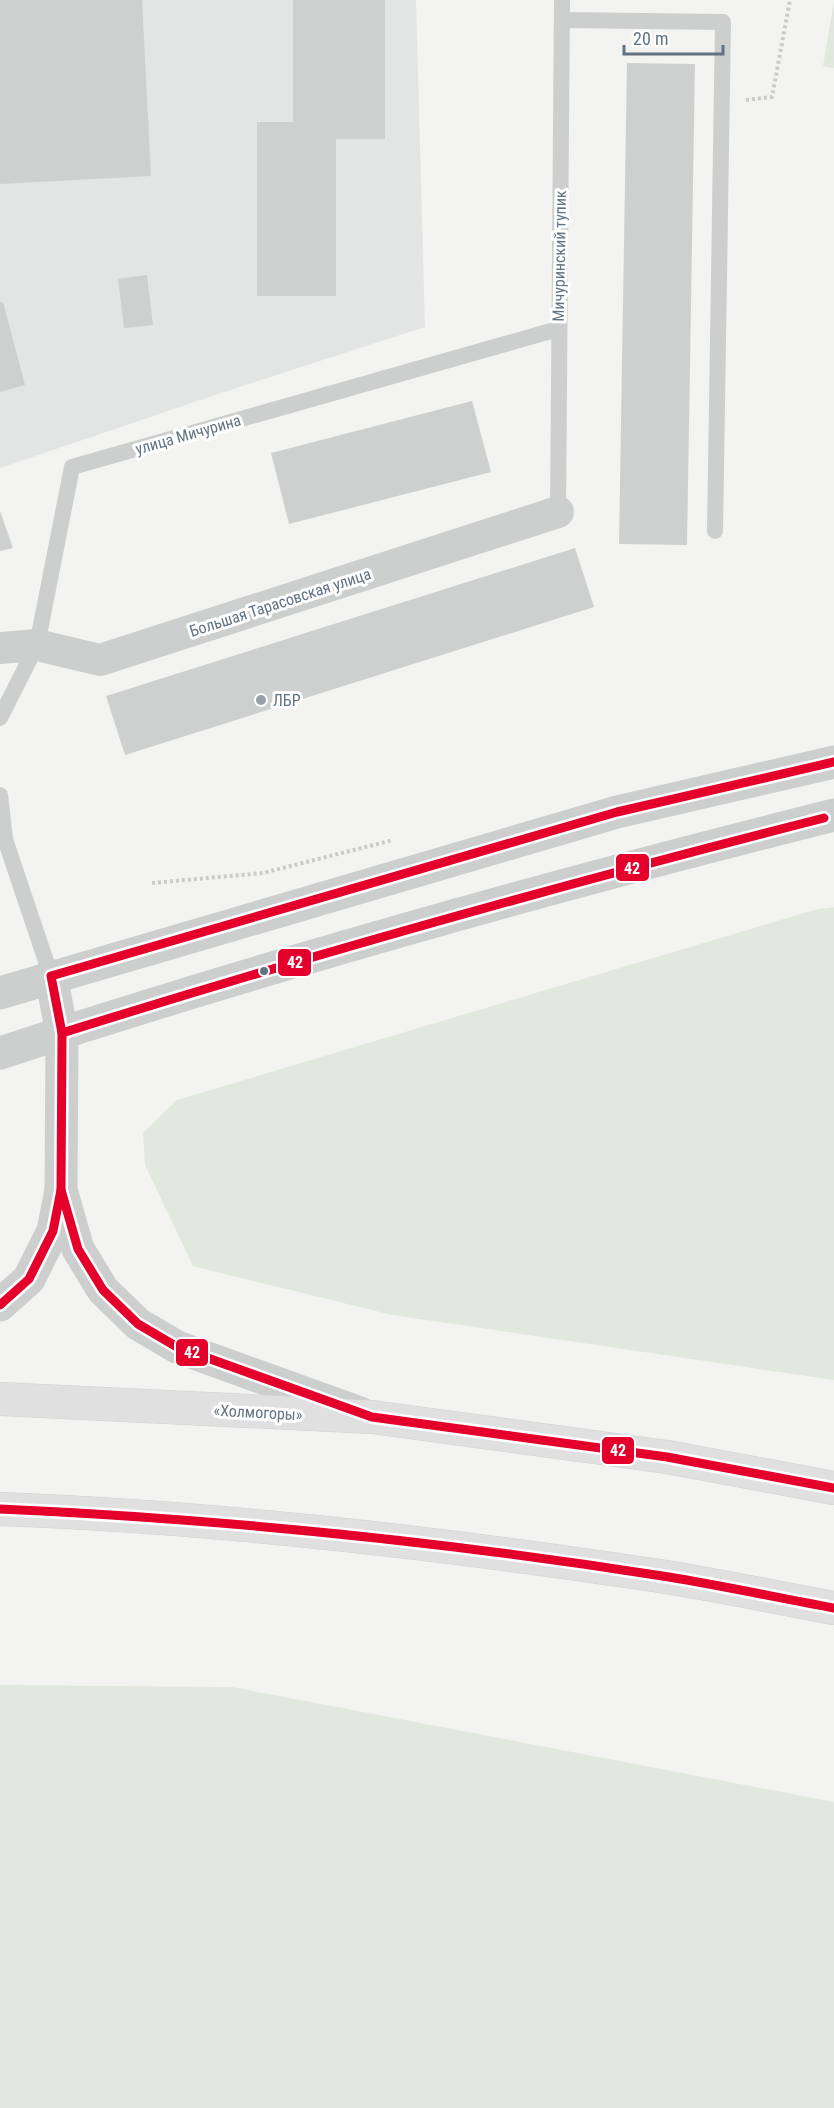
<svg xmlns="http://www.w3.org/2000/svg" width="834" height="2108" viewBox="0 0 834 2108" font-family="'Roboto Condensed',sans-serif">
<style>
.built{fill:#e3e5e4}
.green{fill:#e2e7df}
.building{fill:#ced0d0}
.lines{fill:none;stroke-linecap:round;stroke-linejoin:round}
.trunk-casing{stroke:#ced0d0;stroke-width:34}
.path{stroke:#cacbcb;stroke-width:4;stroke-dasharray:3 3;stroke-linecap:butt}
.service{stroke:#cdcece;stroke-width:16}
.minor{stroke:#cdcece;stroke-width:32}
.tertiary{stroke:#cdcece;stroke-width:33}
.trunk{stroke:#e0e0e1;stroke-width:33}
.bus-1-casing{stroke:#fff;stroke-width:14}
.bus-1{stroke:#e4002b;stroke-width:9}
.poi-dot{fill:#95a0aa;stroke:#fff;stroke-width:2}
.bus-dot{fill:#627383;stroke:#fff;stroke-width:2}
.labels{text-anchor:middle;stroke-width:6;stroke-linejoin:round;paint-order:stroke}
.street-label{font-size:16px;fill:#627383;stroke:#fff}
.poi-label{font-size:16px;fill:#627383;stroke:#fff;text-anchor:start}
.line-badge{stroke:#fff;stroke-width:2}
.badge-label{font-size:16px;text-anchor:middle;font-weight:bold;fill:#fff}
</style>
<rect width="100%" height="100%" fill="#f3f4f1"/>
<!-- built -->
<path class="built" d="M0,0H416L425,327L221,393L0,468Z"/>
<!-- green -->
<g class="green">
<path d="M834,1V68L823,66Z"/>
<path d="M834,907V1380L392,1315L193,1266L145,1165L143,1133L177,1100L814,910Z"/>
<path d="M0,1685L232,1687L834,1802V2108H0Z"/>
</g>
<!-- building -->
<g class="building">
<path d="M0,0H142L151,176L0,184Z"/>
<path d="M293,0H385V139H336V296H257V122H293Z"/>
<path d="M627,63L695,64L687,545L619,544Z"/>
<path d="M147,275L153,325L124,328L118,279Z"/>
<path d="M0,302H3L25,385L0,392Z"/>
<path d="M472,401L491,472L289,524L271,453Z"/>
<path d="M0,511L13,548L0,551Z"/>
<path d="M575,548L594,607L125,755L106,696Z"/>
</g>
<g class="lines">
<!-- trunk casing -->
<g class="trunk-casing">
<g id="trunk">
<path d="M0,1399L372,1417L667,1457L834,1488"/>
<path d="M0,1509C216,1517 432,1542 646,1574C709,1583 772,1597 834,1608"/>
</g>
</g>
<!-- path -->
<g class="path">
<path d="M746,100L772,97L790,0"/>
<path d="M152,883L263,873L393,840"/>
</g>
<!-- service -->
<g class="service">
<path d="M562,20L723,22L715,531"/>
<path d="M558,512L562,0"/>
<path d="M0,718L37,645L72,467L558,329"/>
<path d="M0,795L5,839L51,976"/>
</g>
<!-- minor -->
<path class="minor" d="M0,648L37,645L100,660L558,512"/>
<!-- tertiary -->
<g class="tertiary">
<path d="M0,993L617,812L834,762"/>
<path d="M0,1053C275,963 554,885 834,815"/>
<path d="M61,1190L78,1249L103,1290L138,1324L177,1347L360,1413"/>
<path d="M0,1305L29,1279L53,1231L61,1190L62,1033L51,976"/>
</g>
<!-- trunk -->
<use href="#trunk" class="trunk"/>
<!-- bus-1 casing -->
<g class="bus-1-casing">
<g id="bus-1">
<path d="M62,1033C314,954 568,883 824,818"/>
<path d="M61,1190L78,1249L103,1290L138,1324L177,1347L372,1417L667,1457L834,1488"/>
<path d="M0,1305L29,1279L53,1231L61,1190L62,1033L51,976L617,812L834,762"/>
<path d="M0,1509C224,1519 447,1542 669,1577C724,1586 779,1598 834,1608"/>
</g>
</g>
<!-- bus-1 -->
<use href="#bus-1" class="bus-1"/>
</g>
<!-- markers -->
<circle class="poi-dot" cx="261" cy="700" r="6"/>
<circle class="bus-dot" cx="264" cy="971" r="5"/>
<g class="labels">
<!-- street labels -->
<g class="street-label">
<text transform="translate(559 256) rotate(-89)" y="6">Мичуринский тупик</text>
<text transform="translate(188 434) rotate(-16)" y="6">улица Мичурина</text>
<text transform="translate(280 602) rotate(-18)" y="6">Большая Тарасовская улица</text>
<text transform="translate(258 1412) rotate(3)" y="6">«Холмогоры»</text>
</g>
<!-- poi labels -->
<g class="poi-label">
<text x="273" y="706">ЛБР</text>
</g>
</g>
<g class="line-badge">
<rect x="615" y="853" width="35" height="29" rx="6" fill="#e4002b"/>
<rect x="277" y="948" width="35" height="29" rx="6" fill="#e4002b"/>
<rect x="175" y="1338" width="34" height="29" rx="6" fill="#e4002b"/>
<rect x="601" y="1436" width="34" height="29" rx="6" fill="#e4002b"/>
</g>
<g class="badge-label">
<text x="632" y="874">42</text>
<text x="295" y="968">42</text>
<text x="192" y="1358">42</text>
<text x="618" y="1456">42</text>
</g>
<!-- scale -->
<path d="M624 45v9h99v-9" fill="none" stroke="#627383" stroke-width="3"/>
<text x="633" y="45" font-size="18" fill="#627383" stroke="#ffffff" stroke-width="4.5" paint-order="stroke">20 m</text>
</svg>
